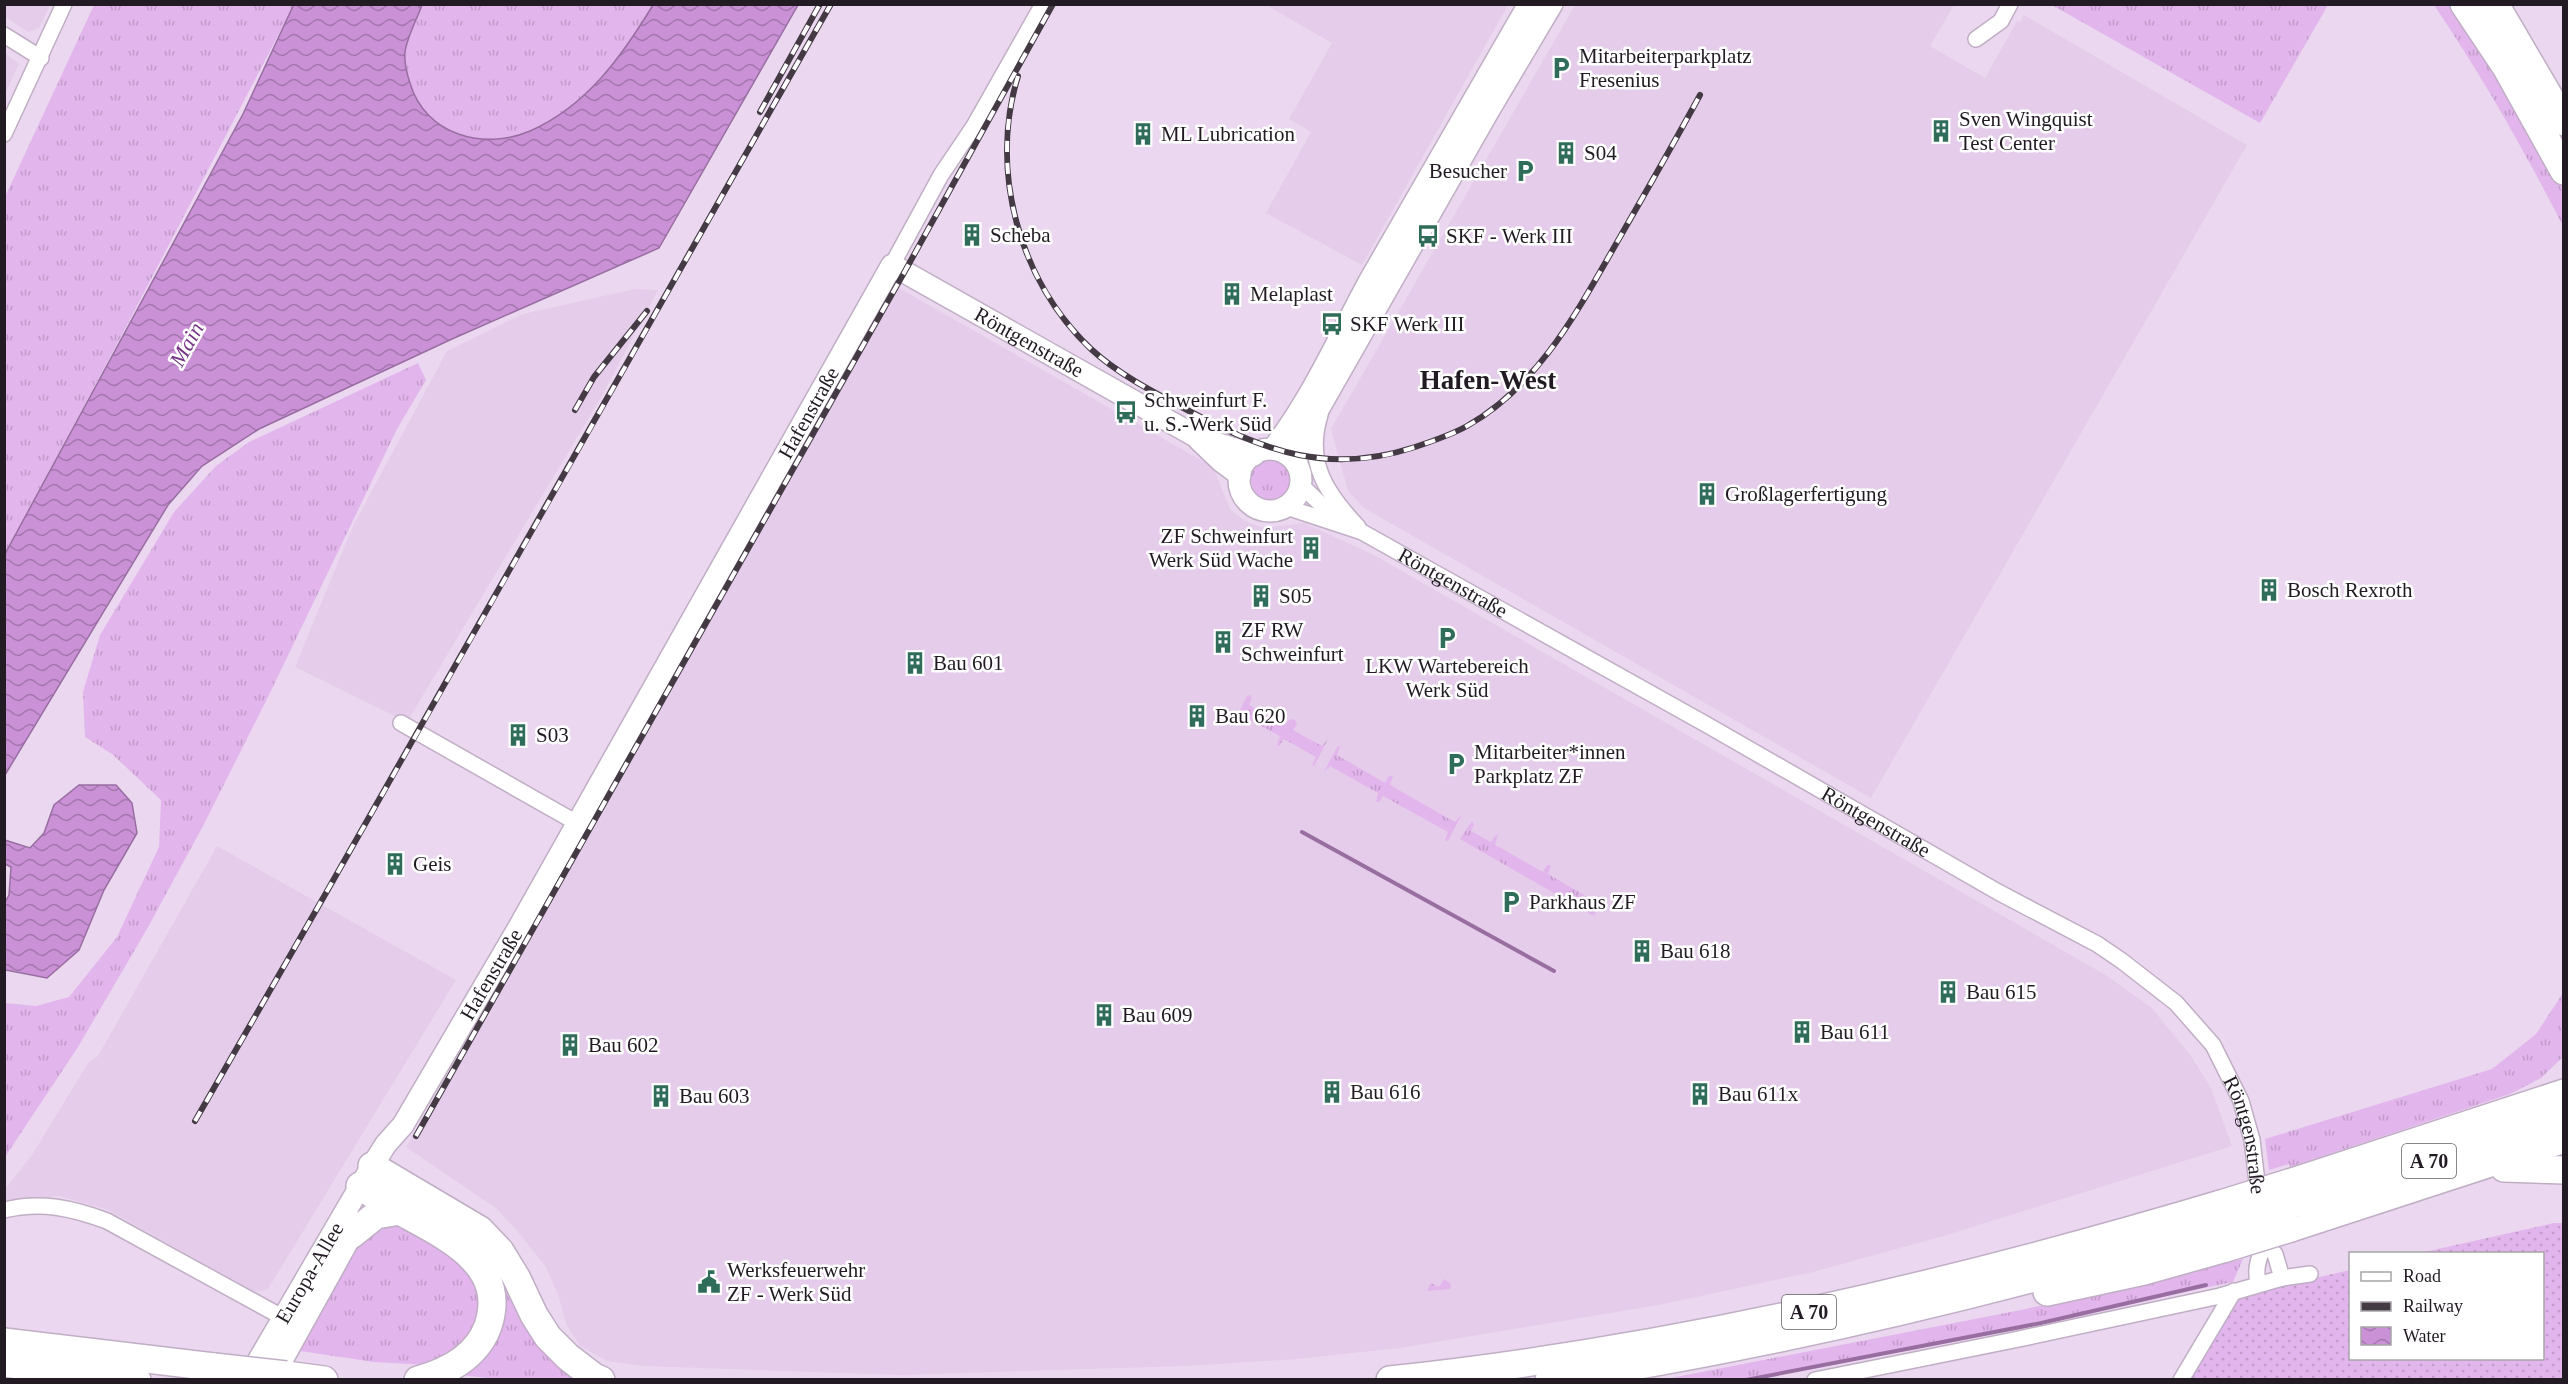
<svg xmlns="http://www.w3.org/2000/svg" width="2568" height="1384" viewBox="0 0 2568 1384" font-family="'Times New Roman',serif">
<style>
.built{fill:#e5ccea}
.grass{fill:url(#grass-tufts)}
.garden{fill:url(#garden-dots)}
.water{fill:url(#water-waves);stroke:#986ea1;stroke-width:1.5}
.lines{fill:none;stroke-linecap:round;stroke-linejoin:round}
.stream{stroke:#986ea1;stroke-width:4}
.street-casing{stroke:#c0aec5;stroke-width:18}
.secondary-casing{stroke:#c0aec5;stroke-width:24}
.highway-casing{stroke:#c0aec5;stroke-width:30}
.street{stroke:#fff;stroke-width:15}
.secondary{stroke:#fff;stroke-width:21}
.highway{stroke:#fff;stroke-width:27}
.rail-casing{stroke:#433a44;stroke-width:6}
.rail{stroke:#fff;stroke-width:4;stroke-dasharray:11;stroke-linecap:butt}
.highway-bridge-casing{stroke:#c0aec5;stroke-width:30;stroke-linecap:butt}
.highway-bridge{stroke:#fff;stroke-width:27}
.labels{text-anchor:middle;stroke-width:5;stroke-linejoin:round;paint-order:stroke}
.shield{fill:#fff;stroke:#645f65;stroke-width:1.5}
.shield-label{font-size:20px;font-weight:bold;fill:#221b23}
.poi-label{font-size:21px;fill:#221b23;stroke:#fff;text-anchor:start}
.street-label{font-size:21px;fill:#221b23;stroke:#fff}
.water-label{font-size:22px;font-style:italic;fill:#763285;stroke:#fff}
.district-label{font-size:27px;font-weight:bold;fill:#221b23;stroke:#fff}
</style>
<defs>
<pattern id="grass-tufts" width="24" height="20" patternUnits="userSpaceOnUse" patternTransform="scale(1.5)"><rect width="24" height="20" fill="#e2b5ec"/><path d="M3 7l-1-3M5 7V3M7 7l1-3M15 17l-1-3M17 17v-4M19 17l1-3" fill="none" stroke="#c29bca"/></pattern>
<pattern id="garden-dots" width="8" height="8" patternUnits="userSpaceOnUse" patternTransform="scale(1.5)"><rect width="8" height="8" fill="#e2b5ec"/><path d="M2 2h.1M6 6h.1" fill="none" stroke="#c29bca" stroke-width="1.8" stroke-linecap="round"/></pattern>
<pattern id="water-waves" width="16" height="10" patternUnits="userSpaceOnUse" patternTransform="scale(1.5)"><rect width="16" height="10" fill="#ca91d7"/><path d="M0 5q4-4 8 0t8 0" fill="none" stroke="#a476ae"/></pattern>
</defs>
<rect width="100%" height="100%" fill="#ebd8f0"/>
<!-- built -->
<g class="built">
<path d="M5,4H50V5L39,28L28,32L5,17Z"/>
<path d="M1266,5H1508L1362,265L1266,213L1311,132L1289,119L1332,43Z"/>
<path d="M1575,5H1954L1930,46L1985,78L2017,21L2020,22L2024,15L2247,145L1871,798L1364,508L1348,491L1331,429Z"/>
<path d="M5,53L19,64L5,94Z"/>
<path d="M892,284L1213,467L1230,509L1245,521L1264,528L1304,523L1372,554L2104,974L2151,1007L2191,1056L2211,1088L2232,1146L1947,1235L1813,1272L1659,1305L1400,1348L1297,1359L1187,1366L900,1375L643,1366L607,1361L580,1346L566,1324L559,1297L546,1267L518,1232L497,1209L406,1147Z"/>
<path d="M635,289L658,290L603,394L407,722L295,667L353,526L447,351L523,314Z"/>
<path d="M217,846L456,980L268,1289L262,1291H253L108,1210L60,1196L5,1200V1189L32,1155L88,1063L98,1056Z"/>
</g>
<!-- grass -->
<g class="grass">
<path d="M94,5H294L126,327L5,554L4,199Z"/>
<path d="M422,5H653C622,56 587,106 530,131C484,151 425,135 410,83C407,74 404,62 405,52C407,37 417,19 422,5Z"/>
<path d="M2052,5L2328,4V5L2260,123Z"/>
<path d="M2434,5H2452L2520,106L2563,187V226C2524,150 2482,76 2434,5Z"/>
<path d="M418,363L426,380L397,429L268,697L203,826L147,929L78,1047L5,1157V1003L36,1006L69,997L117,937L159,847L161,800L112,754L85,737L83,692L100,635L174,512L216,466L249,442Z"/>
<circle cx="1271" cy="480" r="20"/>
<path d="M1250,695L1252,698L1249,705L1285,725L1290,719L1295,720L1297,724L1293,730L1322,746L1328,739L1314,766L1312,765L1316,757L1284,739L1279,746L1277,745L1280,736L1243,716L1238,723L1234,722L1247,696Z"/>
<path d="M1340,746L1337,755L1385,783L1389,776H1393L1390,785L1451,820L1455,822L1462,814L1448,841L1445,840L1448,832L1383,796L1379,802H1376L1378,793L1330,766L1324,772L1337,747Z"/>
<path d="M1472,821L1474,824L1471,831L1491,842L1495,836L1498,835L1495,845L1499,847L1543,872L1547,865H1551L1548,874L1596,902L1599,896H1603L1594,916L1460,839Z"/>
<path d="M2563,993V1057L2541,1078L2510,1094L2290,1167L2289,1164L2269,1170L2265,1139L2492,1069L2536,1034Z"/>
<path d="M384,1216L449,1245L484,1293L473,1340L428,1365L374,1362L300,1351L364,1231Z"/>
<path d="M486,1250L581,1379L506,1380L451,1374L474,1361Z"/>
<path d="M2243,1259L2233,1282L1756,1379L1661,1380L2021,1310Z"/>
<path d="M1444,1279L1451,1284L1450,1289L1427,1291L1431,1283L1439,1287Z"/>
</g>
<!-- garden -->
<path class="garden" d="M2554,1223H2563V1379L2185,1380L2236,1296L2350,1270V1358H2542V1254L2420,1253Z"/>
<!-- water -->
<g class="water">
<path d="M294,4L422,5C417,19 407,37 405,52C404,62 407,74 410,83C425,135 484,151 530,131C587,106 622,56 653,5H798L659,248L452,339L259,429L202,466L168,505L5,775V554L243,114Z"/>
<path d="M79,785H116L132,803L137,833L104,890L79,950L47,978L5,970V902L9,895L11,867L5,864V840L30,848L44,833L54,805Z"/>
</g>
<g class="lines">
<!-- stream -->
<g class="stream">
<path d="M1302,832L1554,971"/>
<path d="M1746,1380L2041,1323L2206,1285"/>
</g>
<!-- street casing -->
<g class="street-casing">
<g id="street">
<path d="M4,35L41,58"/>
<path d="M1976,39L2001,21L2010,4"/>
<path d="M4,134L64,4"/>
<path d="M892,265L941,175L974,126L1043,4"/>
<path d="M1320,415C1305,463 1327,494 1358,527"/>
<path d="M1301,485L1337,520"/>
<path id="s1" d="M1286,507L1362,532L1709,726L1998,892L2097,944L2122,961L2176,1003L2213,1045L2241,1101L2252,1140L2259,1199"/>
<path d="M401,723L577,823"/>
<path d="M4,1210C41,1201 72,1208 107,1221L282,1317"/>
<path d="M2265,1245L2275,1254L2282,1278"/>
<path d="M2258,1283C2253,1259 2266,1253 2263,1232"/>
<path d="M1815,1380L2014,1340L2220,1296L2282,1278L2310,1274"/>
<path d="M2181,1380L2234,1291"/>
</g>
</g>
<!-- secondary casing -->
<g class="secondary-casing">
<g id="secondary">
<path d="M1199,440L1221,461L1240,475"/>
<path d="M1273,449C1313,397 1339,337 1370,280C1422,188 1475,96 1529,4"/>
<circle cx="1270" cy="480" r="31"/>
<path d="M1296,463L1302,438L1489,110L1552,4"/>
<path id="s2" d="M247,1380L372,1166L386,1144L403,1125L519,927L892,265L1197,437L1254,455"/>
<path d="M271,1380L358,1223"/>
</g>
</g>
<!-- highway casing -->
<g class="highway-casing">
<g id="highway">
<path d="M2464,4L2506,67L2564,171"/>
<path d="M2495,4L2564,122"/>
<path d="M372,1166L480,1230L500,1251L516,1277L534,1315L548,1337L568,1357L594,1377L601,1380"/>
<path d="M2504,1168L2564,1170"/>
<path d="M2292,1182L2564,1093"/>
<path d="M360,1186C375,1196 391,1206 407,1215C449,1238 508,1266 488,1326C477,1357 447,1372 418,1380"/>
<path d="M2294,1203L2422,1164L2564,1115"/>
<path d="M2291,1228L2564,1139"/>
<path d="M351,1235L376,1215L400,1211"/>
<path d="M2047,1292L2144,1271L2226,1248"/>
<path d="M4,1342L214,1367"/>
<path d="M4,1363L137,1380"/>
<path d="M286,1375L324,1380"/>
<path d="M1390,1380C1672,1350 1949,1285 2221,1204"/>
<path d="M1549,1380C1777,1345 2002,1291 2223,1225"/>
</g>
</g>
<!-- street -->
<use href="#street" class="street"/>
<!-- secondary -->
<use href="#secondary" class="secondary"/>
<!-- highway -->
<use href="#highway" class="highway"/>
<!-- rail casing -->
<g class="rail-casing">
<g id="rail">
<path d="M1018,76C989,171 1019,281 1091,349C1119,375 1157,394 1191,412C1267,452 1329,475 1415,447C1433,441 1451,435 1467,426C1541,384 1579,308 1620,237C1647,190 1674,143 1700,95"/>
<path d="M760,112L820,4"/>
<path d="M575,410L594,377L647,311"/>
<path d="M195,1121C409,750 619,377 831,4"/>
<path d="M416,1136L905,271L1053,4"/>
</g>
</g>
<!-- rail -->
<use href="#rail" class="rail"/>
<!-- highway-bridge casing -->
<g class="highway-bridge-casing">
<g id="highway-bridge">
<path d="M2221,1204L2292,1182"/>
<path d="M2223,1225L2294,1203"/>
<path d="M2226,1248L2291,1228"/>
<path d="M214,1367L286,1375"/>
</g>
</g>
<!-- highway-bridge -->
<use href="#highway-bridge" class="highway-bridge"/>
</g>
<!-- icons -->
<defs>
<g id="parking-bare" transform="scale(1.8)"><path d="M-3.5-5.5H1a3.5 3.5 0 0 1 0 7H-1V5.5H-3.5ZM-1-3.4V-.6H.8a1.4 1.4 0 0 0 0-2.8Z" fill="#2f6d5a" stroke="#fff" stroke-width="2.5" paint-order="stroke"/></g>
<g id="building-bare" transform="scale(1.8)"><path d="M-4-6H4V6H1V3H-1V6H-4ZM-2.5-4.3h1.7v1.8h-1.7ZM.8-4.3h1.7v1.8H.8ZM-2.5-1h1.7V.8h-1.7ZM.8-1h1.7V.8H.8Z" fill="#2f6d5a" stroke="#fff" stroke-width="2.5" paint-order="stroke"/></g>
<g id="bus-bare" transform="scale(1.8)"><path d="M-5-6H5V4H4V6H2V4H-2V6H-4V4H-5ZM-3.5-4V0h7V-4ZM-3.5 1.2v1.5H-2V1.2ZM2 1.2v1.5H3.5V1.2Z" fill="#2f6d5a" stroke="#fff" stroke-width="2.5" paint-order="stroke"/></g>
<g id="civic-bare" transform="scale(1.8)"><path d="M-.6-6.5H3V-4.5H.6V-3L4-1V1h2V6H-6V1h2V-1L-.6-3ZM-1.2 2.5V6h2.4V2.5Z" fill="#2f6d5a" stroke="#fff" stroke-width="2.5" paint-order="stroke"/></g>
</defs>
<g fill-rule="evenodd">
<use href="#parking-bare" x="1561" y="68"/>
<use href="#building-bare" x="1941" y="131"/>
<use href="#building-bare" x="1143" y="134"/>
<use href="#building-bare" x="1566" y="153"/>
<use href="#parking-bare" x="1525" y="171"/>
<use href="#building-bare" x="972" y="235"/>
<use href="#bus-bare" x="1428" y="236"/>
<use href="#building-bare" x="1232" y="294"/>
<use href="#bus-bare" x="1332" y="324"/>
<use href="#bus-bare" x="1126" y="412"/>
<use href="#building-bare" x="1707" y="494"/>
<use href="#building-bare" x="1311" y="548"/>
<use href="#building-bare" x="2269" y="590"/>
<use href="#building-bare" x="1261" y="596"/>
<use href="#parking-bare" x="1447" y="638"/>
<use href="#building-bare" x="1223" y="642"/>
<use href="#building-bare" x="915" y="663"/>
<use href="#building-bare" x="1197" y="716"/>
<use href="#building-bare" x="518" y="735"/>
<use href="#parking-bare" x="1456" y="764"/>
<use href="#building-bare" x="395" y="864"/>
<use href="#parking-bare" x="1511" y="902"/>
<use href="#building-bare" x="1642" y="951"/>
<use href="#building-bare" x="1948" y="992"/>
<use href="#building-bare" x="1104" y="1015"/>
<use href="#building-bare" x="1802" y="1032"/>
<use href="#building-bare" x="570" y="1045"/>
<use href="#building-bare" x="1332" y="1092"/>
<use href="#building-bare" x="1700" y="1094"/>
<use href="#building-bare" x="661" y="1096"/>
<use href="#civic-bare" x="709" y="1282"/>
</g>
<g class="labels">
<!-- shield labels -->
<g class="shield">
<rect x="2402" y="1144" width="54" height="34" rx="4.5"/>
<rect x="1782" y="1295" width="54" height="34" rx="4.5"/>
</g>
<g class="shield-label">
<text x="2429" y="1168">A 70</text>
<text x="1809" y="1319">A 70</text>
</g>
<!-- poi labels -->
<g class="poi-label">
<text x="1579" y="63">Mitarbeiterparkplatz<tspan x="1579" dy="24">Fresenius</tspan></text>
<text x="1959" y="126">Sven Wingquist<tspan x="1959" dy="24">Test Center</tspan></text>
<text x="1161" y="141">ML Lubrication</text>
<text x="1584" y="160">S04</text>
<text x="1507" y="178" text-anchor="end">Besucher</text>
<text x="990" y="242">Scheba</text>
<text x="1446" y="243">SKF - Werk III</text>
<text x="1250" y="301">Melaplast</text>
<text x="1350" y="331">SKF Werk III</text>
<text x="1144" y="407">Schweinfurt F.<tspan x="1144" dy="24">u. S.-Werk Süd</tspan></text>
<text x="1725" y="501">Großlagerfertigung</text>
<text x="1293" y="543" text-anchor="end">ZF Schweinfurt<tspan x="1293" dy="24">Werk Süd Wache</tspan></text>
<text x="2287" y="597">Bosch Rexroth</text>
<text x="1279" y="603">S05</text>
<text x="1241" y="637">ZF RW<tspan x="1241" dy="24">Schweinfurt</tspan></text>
<text x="933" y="670">Bau 601</text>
<text x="1447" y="673" text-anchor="middle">LKW Wartebereich<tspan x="1447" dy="24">Werk Süd</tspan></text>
<text x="1215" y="723">Bau 620</text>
<text x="536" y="742">S03</text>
<text x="1474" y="759">Mitarbeiter*innen<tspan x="1474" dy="24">Parkplatz ZF</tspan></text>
<text x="413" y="871">Geis</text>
<text x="1529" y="909">Parkhaus ZF</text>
<text x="1660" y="958">Bau 618</text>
<text x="1966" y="999">Bau 615</text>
<text x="1122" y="1022">Bau 609</text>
<text x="1820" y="1039">Bau 611</text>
<text x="588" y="1052">Bau 602</text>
<text x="1350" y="1099">Bau 616</text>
<text x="1718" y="1101">Bau 611x</text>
<text x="679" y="1103">Bau 603</text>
<text x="727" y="1277">Werksfeuerwehr<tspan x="727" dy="24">ZF - Werk Süd</tspan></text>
</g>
<!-- street labels -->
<g class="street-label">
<text dy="7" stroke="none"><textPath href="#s2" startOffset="1446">Röntgenstraße</textPath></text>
<text dy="7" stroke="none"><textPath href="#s2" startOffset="1119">Hafenstraße</textPath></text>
<text dy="7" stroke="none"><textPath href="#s1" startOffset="184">Röntgenstraße</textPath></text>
<text dy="7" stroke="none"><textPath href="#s1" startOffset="670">Röntgenstraße</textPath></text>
<text dy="7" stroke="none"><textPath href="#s2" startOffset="474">Hafenstraße</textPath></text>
<text dy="7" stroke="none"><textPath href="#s1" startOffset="1174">Röntgenstraße</textPath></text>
<text dy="7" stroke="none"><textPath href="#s2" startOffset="124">Europa-Allee</textPath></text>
</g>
<!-- water labels -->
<g class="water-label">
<text transform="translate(186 344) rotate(-61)" y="8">Main</text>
</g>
<!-- district labels -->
<g class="district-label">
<text x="1488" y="389">Hafen-West</text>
</g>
</g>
<!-- border -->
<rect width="2568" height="1384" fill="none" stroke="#221b23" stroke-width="12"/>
<!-- legend -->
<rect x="2349" y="1252" width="195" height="108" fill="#ffffff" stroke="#a7a4a7" stroke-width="1.5"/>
<rect x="2361" y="1272" width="30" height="9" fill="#ffffff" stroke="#a7a4a7" stroke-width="1.5"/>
<text x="2403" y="1282" font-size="18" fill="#221b23">Road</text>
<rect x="2361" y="1302" width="30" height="9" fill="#433a44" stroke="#a7a4a7" stroke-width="1.5"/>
<text x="2403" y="1312" font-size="18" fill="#221b23">Railway</text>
<rect x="2361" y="1327" width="30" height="18" fill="url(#water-waves)" stroke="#a7a4a7" stroke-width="1.5"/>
<text x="2403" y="1342" font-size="18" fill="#221b23">Water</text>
</svg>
